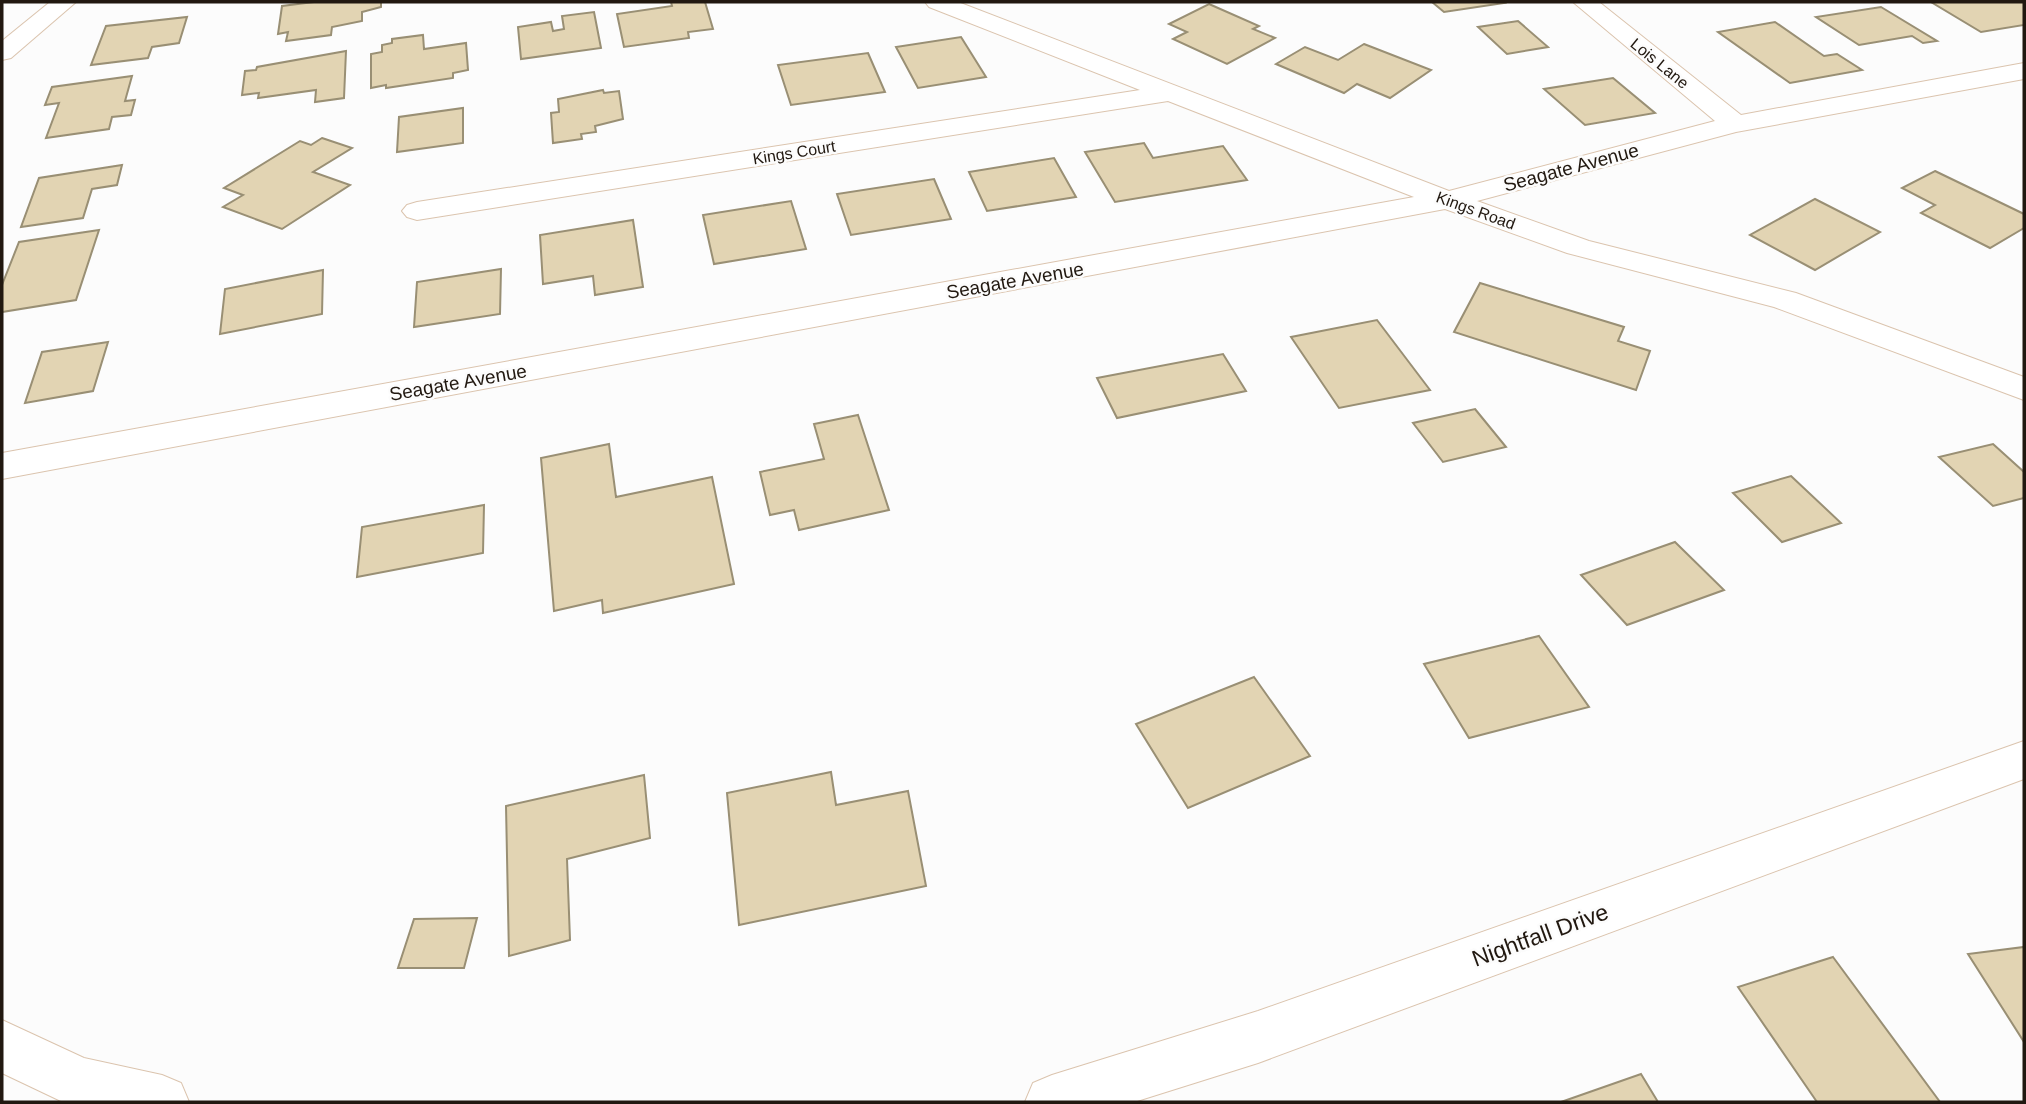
<svg xmlns="http://www.w3.org/2000/svg" width="2026" height="1104" viewBox="0 0 2026 1104" font-family="Arial,sans-serif">
<style>
.building{fill:#e2d4b3;stroke:#998f74;stroke-width:2}
.lines{fill:none;stroke-linecap:round;stroke-linejoin:round}
.street-casing{stroke:#dbc4ae;stroke-width:2}
.street{fill:#fff;fill-rule:evenodd}
.labels{text-anchor:middle;stroke-width:5;stroke-linejoin:round;paint-order:stroke}
.far-street-label{font-size:16px;fill:#211810;stroke:#fcfcfc}
.street-label{font-size:19px;fill:#211810;stroke:#fcfcfc}
.near-street-label{font-size:23px;fill:#211810;stroke:#fcfcfc}
</style>
<rect width="100%" height="100%" fill="#fcfcfc"/>
<!-- building -->
<g class="building">
<path d="M314,2H381V7L362,12V21L332,27L331,35L286,41L288,32L278,34L282,6Z"/>
<path d="M671,2H705L713,29L688,32L689,38L624,47L617,14L672,6Z"/>
<path d="M1432,2H1502L1504,3L1444,12Z"/>
<path d="M1931,2H2024V25L1981,32Z"/>
<path d="M1209,4L1259,26L1253,29L1275,38L1227,64L1173,39L1187,32L1169,24Z"/>
<path d="M1881,7L1937,41L1923,43L1912,36L1859,45L1816,17Z"/>
<path d="M594,12L601,48L521,59L518,27L551,22L553,31L564,29L562,16Z"/>
<path d="M187,17L179,43L152,47L148,58L91,65L106,26Z"/>
<path d="M1518,21L1548,47L1507,54L1478,27Z"/>
<path d="M1775,22L1824,56L1837,54L1862,70L1790,83L1718,32Z"/>
<path d="M423,35L424,49L466,43L468,70L453,73V78L386,88V85L371,88V54L382,52V45L392,43V39Z"/>
<path d="M961,37L986,77L918,88L896,47Z"/>
<path d="M1364,44L1431,70L1390,98L1357,84L1344,93L1276,64L1305,47L1338,60Z"/>
<path d="M346,51L344,98L315,102L316,90L258,98L259,93L242,95L245,71L256,70L257,67Z"/>
<path d="M868,53L885,92L791,105L778,65Z"/>
<path d="M132,76L125,101L135,100L131,115L112,117L109,129L46,138L59,103L45,105L52,87Z"/>
<path d="M1613,78L1655,113L1585,125L1544,89Z"/>
<path d="M603,90L604,93L619,91L623,119L595,126L596,132L581,134L582,139L553,143L551,113L559,112L558,99Z"/>
<path d="M463,108V143L397,152L399,117Z"/>
<path d="M322,138L352,148L313,172L350,185L282,229L223,207L243,195L224,188L300,141L311,145Z"/>
<path d="M1144,143L1153,158L1223,146L1247,180L1115,202L1085,152Z"/>
<path d="M1054,158L1076,197L987,211L969,172Z"/>
<path d="M122,165L117,185L92,189L83,218L21,227L39,178Z"/>
<path d="M1935,171L2024,214V228L1990,248L1921,213L1935,205L1902,188Z"/>
<path d="M934,179L951,219L851,235L837,194Z"/>
<path d="M1815,199L1880,232L1815,270L1750,235Z"/>
<path d="M791,201L806,249L714,264L703,215Z"/>
<path d="M633,220L643,287L595,295L593,276L543,284L540,235Z"/>
<path d="M99,230L76,300L2,312V285L19,242Z"/>
<path d="M501,269L500,314L414,327L417,282Z"/>
<path d="M323,270L322,314L220,334L225,289Z"/>
<path d="M1480,283L1624,327L1618,341L1650,351L1636,390L1454,332Z"/>
<path d="M1377,320L1430,390L1339,408L1291,337Z"/>
<path d="M108,342L93,391L25,403L42,352Z"/>
<path d="M1223,354L1246,391L1117,418L1097,378Z"/>
<path d="M1475,409L1506,447L1443,462L1413,423Z"/>
<path d="M858,415L889,510L799,530L794,510L770,515L760,472L824,459L814,424Z"/>
<path d="M609,444L616,497L712,477L734,584L603,613L602,600L554,611L541,458Z"/>
<path d="M1993,444L2024,472V498L1993,506L1939,457Z"/>
<path d="M1791,476L1841,523L1782,542L1733,493Z"/>
<path d="M484,505L483,553L357,577L362,527Z"/>
<path d="M1675,542L1724,590L1627,625L1581,575Z"/>
<path d="M1539,636L1589,707L1469,738L1424,664Z"/>
<path d="M1254,677L1310,756L1188,808L1136,724Z"/>
<path d="M831,772L836,805L908,791L926,886L739,925L727,793Z"/>
<path d="M644,775L650,838L567,859L570,940L509,956L506,806Z"/>
<path d="M477,918L464,968H398L414,919Z"/>
<path d="M2024,947V1042L1968,954Z"/>
<path d="M1833,957L1940,1102H1817L1738,987Z"/>
<path d="M1641,1074L1658,1102H1561Z"/>
</g>
<g class="lines">
<!-- street casing -->
<g class="street-casing">
<g id="street">
<path d="M50,2H76L11,58L2,60V41Z"/>
<path d="M925,2H958L1449,191L1715,121L1573,2H1599L1741,115L2024,63V79L1736,132L1477,201L1589,241L1796,293L2024,377V400L1774,307L1567,253L1445,209L2,479V453L1414,197L1168,101L417,220L407,217L402,211L407,205L417,202L1140,90L929,7Z"/>
<path d="M2024,741V779L1258,1063L1134,1102H1025L1033,1083L1052,1075L1258,1011Z"/>
<path d="M2,1020L84,1058L162,1075L181,1083L189,1102H63L2,1073Z"/>
</g>
</g>
<!-- street -->
<use href="#street" class="street"/>
</g>
<g class="labels">
<!-- far-street labels -->
<g class="far-street-label">
<text transform="translate(1660 63) rotate(39)" y="6">Lois Lane</text>
<text transform="translate(794 152) rotate(-9)" y="6">Kings Court</text>
<text transform="translate(1476 210) rotate(20)" y="6">Kings Road</text>
</g>
<!-- street labels -->
<g class="street-label">
<text transform="translate(1571 167) rotate(-15)" y="7">Seagate Avenue</text>
<text transform="translate(1015 280) rotate(-10)" y="7">Seagate Avenue</text>
<text transform="translate(458 382) rotate(-10)" y="7">Seagate Avenue</text>
</g>
<!-- near-street labels -->
<g class="near-street-label">
<text transform="translate(1540 935) rotate(-20)" y="8">Nightfall Drive</text>
</g>
</g>
<!-- border -->
<rect width="2026" height="1104" fill="none" stroke="#211810" stroke-width="7"/>
</svg>
